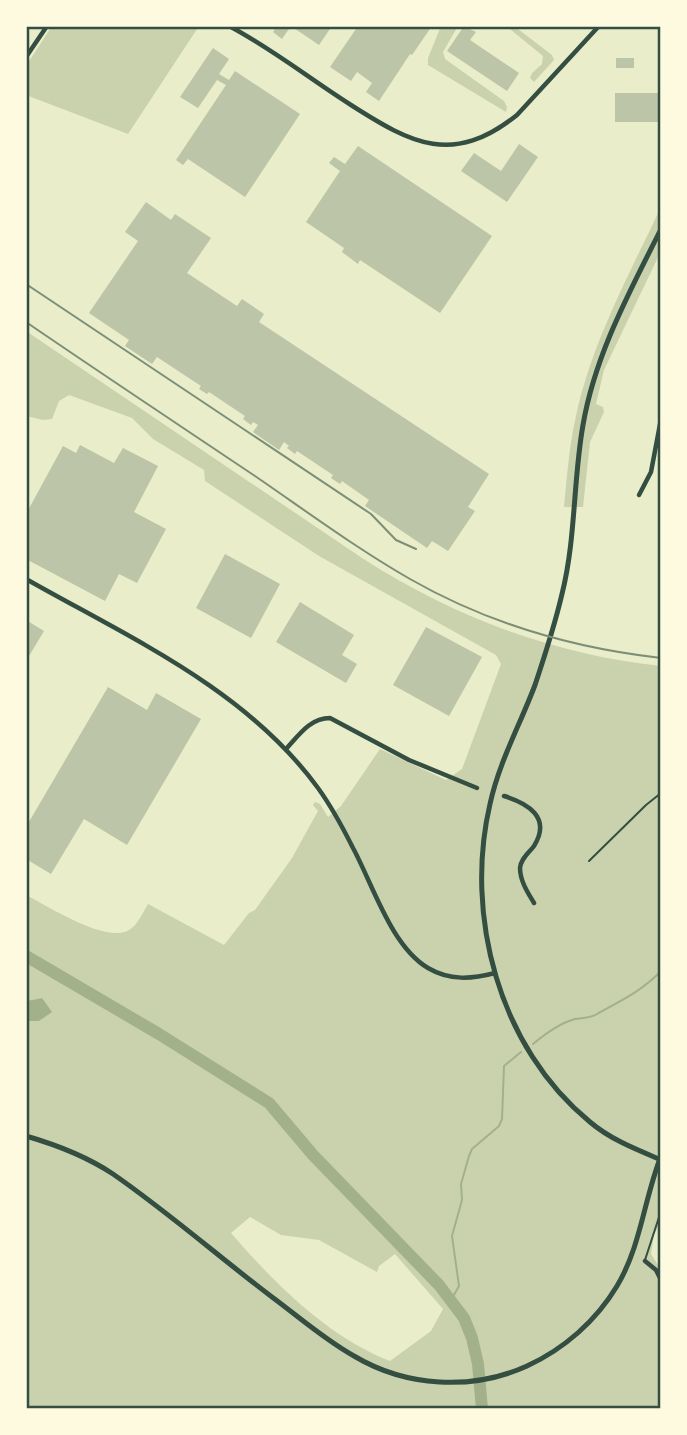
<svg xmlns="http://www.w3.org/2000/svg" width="687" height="1435" viewBox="0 0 687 1435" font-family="'PT Sans Narrow',sans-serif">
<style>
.green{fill:#cad2ad;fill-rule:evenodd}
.water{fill:#a3b18a}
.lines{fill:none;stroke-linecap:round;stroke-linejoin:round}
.stream{stroke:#a3b18a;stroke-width:2}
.river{stroke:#a3b18a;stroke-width:12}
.building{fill:#bcc5a7}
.service{stroke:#344e41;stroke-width:2}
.minor{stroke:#344e41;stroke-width:4.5}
.tertiary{stroke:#344e41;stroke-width:5}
.rail{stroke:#7c8e77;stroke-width:2}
.neatline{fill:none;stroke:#344e41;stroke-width:2.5}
</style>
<rect width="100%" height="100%" fill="#e9edc9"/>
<!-- green -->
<g class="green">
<path d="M52,26H199L128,134L26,95V66Z"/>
<path d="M441,26H458L443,52L445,59L504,101L507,107L506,112L428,65V58Z"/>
<path d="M506,26H514L552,55L554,60L534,82L530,78L532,73L542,64L543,56Z"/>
<path d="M661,207V251L604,370L596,404L603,407L604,412L590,442L583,507H564C567,477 569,446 576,416C592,342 629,275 661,207Z"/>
<path d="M26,331L362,558C454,617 552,654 661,666V1221L654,1235L651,1254L661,1270V1409H26V1021H39L42,998L26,1001V895C48,906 106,944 129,930C137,926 143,912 148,904L224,945L249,913L255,910L292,858L318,811L313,805L315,802L320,804L328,817L341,806L380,749L446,780L462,769L501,664L496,655L319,556L205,481L204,470L153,439L132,418L69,395L59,401L52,419L43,420L26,416ZM250,1217L281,1235L319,1240L377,1272L379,1266L395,1254L443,1309L431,1331L390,1361C328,1337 274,1283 231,1233Z"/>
</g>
<!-- water -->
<path class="water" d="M42,998L52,1012L39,1021H26V1001Z"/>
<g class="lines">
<!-- stream -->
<g class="stream">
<path d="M533,1044C545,1034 560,1023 575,1019C582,1018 591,1018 597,1014C620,1001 642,991 661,971"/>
<path d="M450,1302L459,1286L452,1236L462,1200L461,1184L469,1156L472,1149L499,1126L502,1119L504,1066L521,1052"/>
</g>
<!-- river -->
<path class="river" d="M26,956L159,1034L269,1103L313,1155L439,1285L464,1318L472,1338L478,1364L482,1409"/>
</g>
<!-- building -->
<g class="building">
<path d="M277,26H291L282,39L273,32Z"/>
<path d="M291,26L324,27L332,26L319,45Z"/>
<path d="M358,26H432L412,55L410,54L379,101L366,92L372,83L357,72L351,81L330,67Z"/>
<path d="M464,26L476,32L470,40L519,73L507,91L447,51Z"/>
<path d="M213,48L229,59L219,74L229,80L235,71L300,114L245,197L188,159L183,165L176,160L226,85L217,80L198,108L180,97Z"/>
<rect x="616" y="58" width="18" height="10"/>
<rect x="615" y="93" width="46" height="29"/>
<path d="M519,144L538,157L507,202L461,171L474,153L501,171Z"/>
<path d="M358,146L492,236L440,313L360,260L358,264L342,252L344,248L306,222L340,171L329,163L334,157L345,164Z"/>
<path d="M146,202L171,220L175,214L211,238L187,273L237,306L242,299L264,314L259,322L489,474L468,507L475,511L448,551L432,541L427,548L365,506L369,500L342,481L340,484L331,478L333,475L297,451L295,454L287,448L289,446L284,442L279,450L253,432L258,425L253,422L251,425L243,419L245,416L209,392L207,394L199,389L201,386L157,357L152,364L125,346L129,340L89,313L138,241L125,232Z"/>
<path d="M80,445L114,463L123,448L158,466L134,512L166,529L137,583L119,574L105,601L26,559V514L63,446L76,453Z"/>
<path d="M225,554L280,584L251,638L196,608Z"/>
<path d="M300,602L354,635L342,655L357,664L346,683L276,642Z"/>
<path d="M26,620L44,631L26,661Z"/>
<path d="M426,627L482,657L449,716L393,685Z"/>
<path d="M108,687L147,710L156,693L201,719L127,845L84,819L51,874L26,859V827Z"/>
</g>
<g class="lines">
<!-- service -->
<g class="service">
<path d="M589,861L646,805L661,793"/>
<path d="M645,1260L661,1211"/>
</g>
<!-- minor -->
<g class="minor">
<path d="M229,26C271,48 310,79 351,105C412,144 453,166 517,115L599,26"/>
<path d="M26,57L47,26"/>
<path d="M26,403V410"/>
<path d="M639,495L651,472L661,419"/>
<path d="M26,579C130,638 246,689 318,788C331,806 343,828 353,848C373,885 391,946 428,968C450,981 472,979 495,973"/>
<path d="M286,749C299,735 310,718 330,718L409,760L477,788"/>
<path d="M504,796C527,803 552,817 534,846C529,853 521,858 520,868C520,881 528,893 534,903"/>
<path d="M645,1261L656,1270L661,1280"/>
</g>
<!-- tertiary -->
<g class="tertiary">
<path d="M26,1136C57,1145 86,1156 113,1174C168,1212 219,1257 272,1297C299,1317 325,1340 354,1356C406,1387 472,1391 527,1366C564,1349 596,1321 617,1286C641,1246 644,1199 661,1156"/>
<path d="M659,1159C635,1149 610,1139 590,1122C499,1048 464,915 490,804C499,762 520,725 535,685C545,655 555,624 562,594C576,538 573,481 583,425C595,355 629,293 661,229"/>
</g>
<!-- rail -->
<g class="rail">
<path d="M26,284L371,514L396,540L416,549"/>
<path d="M26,322C102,374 179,425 255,476C306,511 356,548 410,579C487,623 572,648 661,658"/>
</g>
</g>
<!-- border -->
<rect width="687" height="1435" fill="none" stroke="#fefae0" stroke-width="56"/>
<rect x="28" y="28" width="631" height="1379" class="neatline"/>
</svg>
